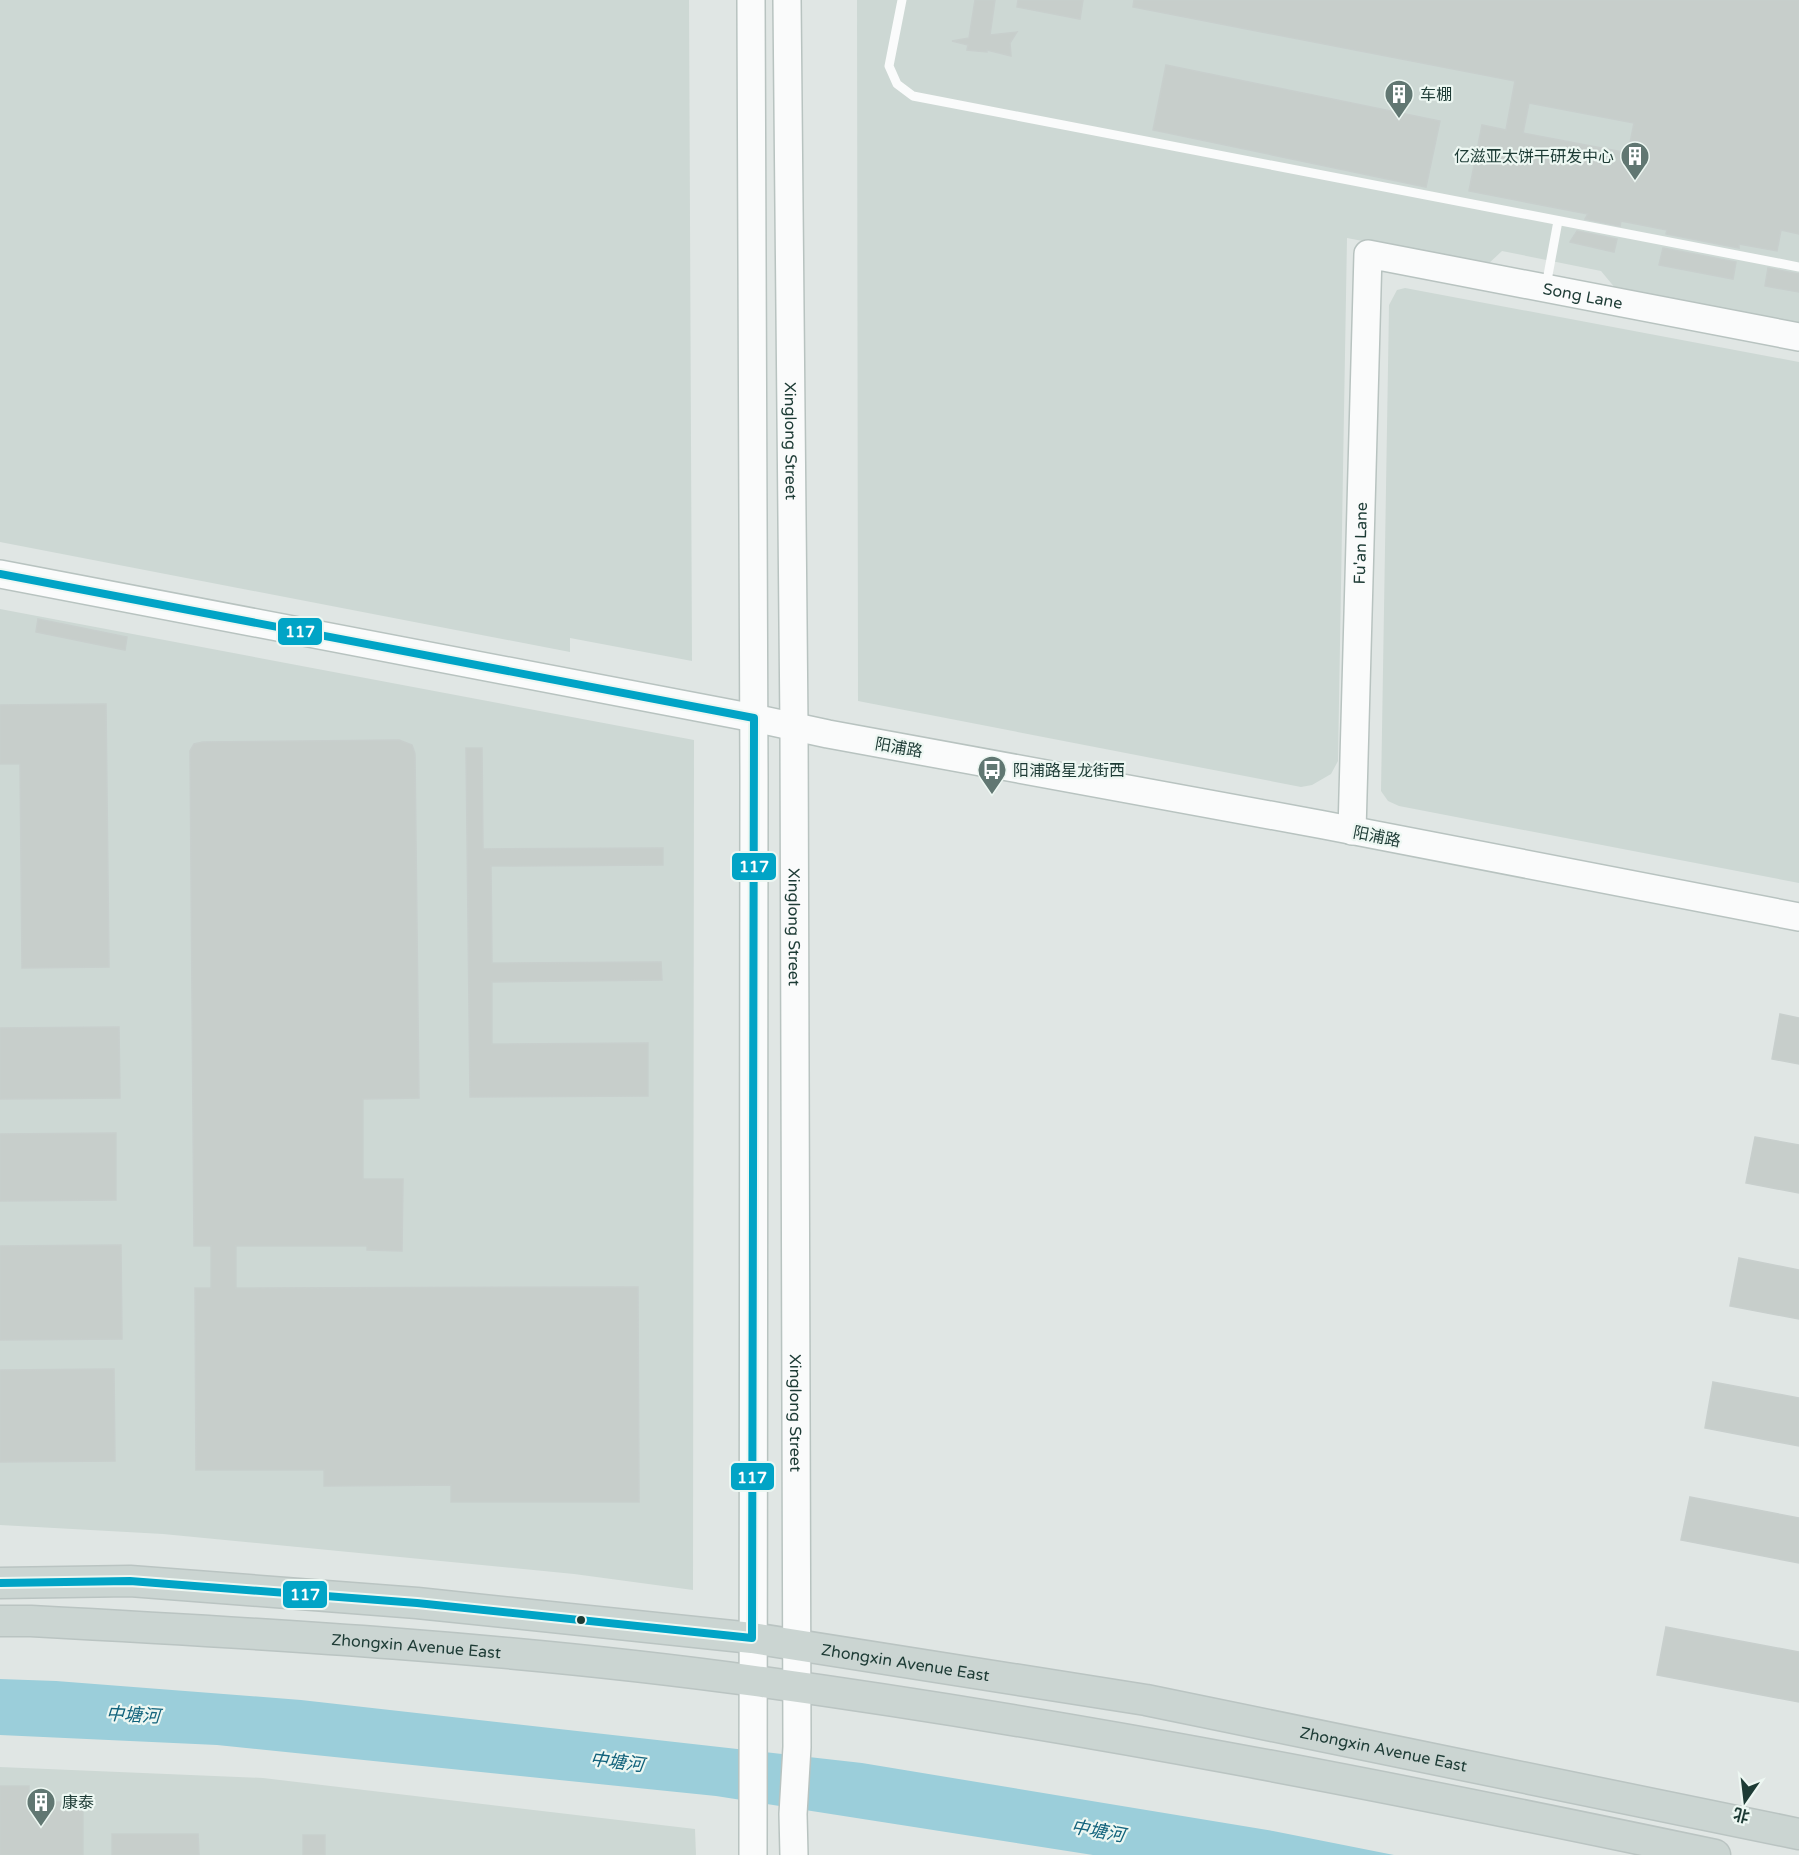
<svg xmlns="http://www.w3.org/2000/svg" width="1799" height="1855" viewBox="0 0 1799 1855" font-family="'Varela Round','Noto Sans SC',sans-serif">
<style>
.built{fill:#cdd8d4}
.water{fill:#9bceda}
.building{fill:#c7cecb;stroke:#c8cfcd;stroke-width:1.5;fill-rule:evenodd}
.lines{fill:none;stroke-linecap:round;stroke-linejoin:round}
.secondary-casing{stroke:#b8c3c0;stroke-width:30}
.primary-casing{stroke:#bac4c2;stroke-width:33}
.lane{stroke:#fafbfb;stroke-width:9}
.secondary{stroke:#fafbfb;stroke-width:27}
.primary{stroke:#cbd5d2;stroke-width:30}
.bus-1-casing{stroke:#edf7f2;stroke-width:12}
.bus-1{stroke:#01a4c6;stroke-width:8}
.bus-dot{fill:#1d3b35;stroke:#edf7f2;stroke-width:2}
.labels{text-anchor:middle;stroke-width:4.5;stroke-linejoin:round;paint-order:stroke}
.poi-label{font-size:16px;fill:#1d3b35;stroke:#edf7f2;text-anchor:start}
.street-label{font-size:16px;fill:#1d3b35;stroke:#edf7f2}
.water-label{font-size:18px;font-style:italic;fill:#12637c;stroke:#edf7f2}
.line-badge{stroke:#edf7f2;stroke-width:2}
.badge-label{font-size:16px;text-anchor:middle;font-weight:bold;fill:#fff}
</style>
<rect width="100%" height="100%" fill="#e0e6e4"/>
<!-- built -->
<g class="built">
<path d="M0,0H689L692,661L570,638V652L0,542Z"/>
<path d="M857,0H1799V323L1616,289L1601,271L1502,251L1487,265L1347,238L1338,761L1331,774L1312,785L1301,787L858,701Z"/>
<path d="M1405,288L1799,362V883L1399,806L1388,801L1381,791L1389,305L1397,290Z"/>
<path d="M0,609L694,740L693,1590L574,1574L163,1534L0,1525Z"/>
<path d="M0,1767L263,1778L695,1829L696,1855H0Z"/>
</g>
<!-- water -->
<path class="water" d="M0,1679L56,1681L301,1700L862,1763L1273,1831L1394,1855H1093L716,1796L217,1745L0,1735Z"/>
<!-- building -->
<g class="building">
<path d="M975,0H995L990,35L1017,32L1010,43L1011,56L987,50V52L967,50L968,45L952,41L969,38Z"/>
<path d="M1018,0H1083L1080,19L1017,7Z"/>
<path d="M1134,0H1799V234L1781,230L1777,251L1739,244V248L1666,234L1667,230L1621,221L1620,226L1585,219L1588,214L1469,191L1482,125L1506,130L1515,81L1133,7ZM1529,103L1634,123L1628,153L1523,133Z"/>
<path d="M1166,65L1440,121L1426,187L1153,130Z"/>
<path d="M1577,231L1617,239L1614,252L1570,242Z"/>
<path d="M1663,248L1736,262L1733,279L1659,265Z"/>
<path d="M1768,268L1799,274V292L1765,286Z"/>
<path d="M38,619L127,637L125,650L36,632Z"/>
<path d="M106,704L109,967L22,968L20,764H0V705Z"/>
<path d="M399,740L412,745L415,754L419,1098L363,1099V1179H403L402,1251L367,1250V1246H236V1288L638,1287L639,1502H451V1485L324,1486V1470H196L195,1288H211V1246H194L190,751L194,744L203,742Z"/>
<path d="M466,748H482L483,849L663,848V865L491,866L492,963L661,962L662,980L492,982V1044L648,1043V1096L470,1097Z"/>
<path d="M1780,1014L1799,1018V1064L1772,1059Z"/>
<path d="M119,1027L120,1098L0,1099V1028Z"/>
<path d="M116,1133V1200L0,1201V1134Z"/>
<path d="M1755,1137L1799,1145V1193L1746,1183Z"/>
<path d="M121,1245L122,1339L0,1340V1246Z"/>
<path d="M1739,1258L1799,1270V1319L1730,1306Z"/>
<path d="M114,1369L115,1461L0,1462V1370Z"/>
<path d="M1713,1382L1799,1398V1446L1705,1428Z"/>
<path d="M1690,1497L1799,1518V1563L1681,1540Z"/>
<path d="M1666,1627L1799,1652V1702L1657,1675Z"/>
<path d="M0,1786H29V1802H83V1855H0Z"/>
<path d="M112,1834H198L199,1855H112Z"/>
<rect x="303" y="1835" width="22" height="20"/>
</g>
<g class="lines">
<!-- secondary casing -->
<g class="secondary-casing">
<g id="secondary">
<path d="M751,0L754,776L753,1855"/>
<path id="s1" d="M787,0L794,726L797,1747L793,1814L794,1855"/>
<path d="M0,574L754,718L828,734L1324,825L1799,917"/>
<path id="s2" d="M1352,831L1368,254L1799,337"/>
</g>
</g>
<!-- primary casing -->
<g class="primary-casing">
<g id="primary">
<path id="s3" d="M0,1583L130,1581L417,1603L752,1638L1146,1700L1799,1834"/>
<path id="s4" d="M0,1621H31C273,1634 515,1648 755,1681C1077,1725 1397,1788 1715,1855"/>
</g>
</g>
<!-- lane -->
<g class="lane">
<path d="M902,0L889,66L897,84L913,96L1799,267"/>
<path d="M1546,286L1558,221"/>
</g>
<!-- secondary -->
<use href="#secondary" class="secondary"/>
<!-- primary -->
<use href="#primary" class="primary"/>
<!-- bus-1 casing -->
<g class="bus-1-casing">
<path id="bus-1" d="M0,574L754,718L752,1638L417,1603L130,1581L0,1583"/>
</g>
<!-- bus-1 -->
<use href="#bus-1" class="bus-1"/>
</g>
<!-- icons -->
<defs>
<g id="building-pin" transform="scale(1.5)"><path d="M0 17L-7.5 6A9.5 9.5 0 1 1 7.5 6Z" fill="#617772" stroke="#edf7f2"/><path d="M-4-6H4V6H1V3H-1V6H-4ZM-2.5-4.3h1.7v1.8h-1.7ZM.8-4.3h1.7v1.8H.8ZM-2.5-1h1.7V.8h-1.7ZM.8-1h1.7V.8H.8Z" fill="#fff"/></g>
<g id="bus-pin" transform="scale(1.5)"><path d="M0 17L-7.5 6A9.5 9.5 0 1 1 7.5 6Z" fill="#617772" stroke="#edf7f2"/><path d="M-5-6H5V4H4V6H2V4H-2V6H-4V4H-5ZM-3.5-4V0h7V-4ZM-3.5 1.2v1.5H-2V1.2ZM2 1.2v1.5H3.5V1.2Z" fill="#fff"/></g>
</defs>
<g fill-rule="evenodd">
<use href="#building-pin" x="1399" y="94"/>
<use href="#building-pin" x="1635" y="156"/>
<use href="#bus-pin" x="992" y="770"/>
<use href="#building-pin" x="41" y="1802"/>
</g>
<!-- markers -->
<circle class="bus-dot" cx="581" cy="1620" r="5"/>
<g class="labels">
<!-- poi labels -->
<g class="poi-label">
<text x="1420" y="100">车棚</text>
<text x="1614" y="162" text-anchor="end">亿滋亚太饼干研发中心</text>
<text x="1013" y="776">阳浦路星龙街西</text>
<text x="62" y="1808">康泰</text>
</g>
<!-- street labels -->
<g class="street-label">
<text dy="6" stroke="none"><textPath href="#s2" startOffset="796">Song Lane</textPath></text>
<text dy="6" stroke="none"><textPath href="#s1" startOffset="441">Xinglong Street</textPath></text>
<text dy="6" stroke="none"><textPath href="#s2" startOffset="288">Fu'an Lane</textPath></text>
<text transform="translate(899 747) rotate(10)" y="6">阳浦路</text>
<text transform="translate(1377 836) rotate(11)" y="6">阳浦路</text>
<text dy="6" stroke="none"><textPath href="#s1" startOffset="927">Xinglong Street</textPath></text>
<text dy="6" stroke="none"><textPath href="#s1" startOffset="1413">Xinglong Street</textPath></text>
<text dy="6" stroke="none"><textPath href="#s4" startOffset="417">Zhongxin Avenue East</textPath></text>
<text dy="6" stroke="none"><textPath href="#s3" startOffset="910">Zhongxin Avenue East</textPath></text>
<text dy="6" stroke="none"><textPath href="#s3" startOffset="1396">Zhongxin Avenue East</textPath></text>
</g>
<!-- water labels -->
<g class="water-label">
<text transform="translate(133 1715) rotate(3)" y="6">中塘河</text>
<text transform="translate(617 1762) rotate(7)" y="6">中塘河</text>
<text transform="translate(1098 1831) rotate(10)" y="6">中塘河</text>
</g>
</g>
<g class="line-badge">
<rect x="277" y="617" width="46" height="29" rx="6" fill="#01a4c6"/>
<rect x="731" y="852" width="46" height="29" rx="6" fill="#01a4c6"/>
<rect x="730" y="1462" width="45" height="29" rx="6" fill="#01a4c6"/>
<rect x="282" y="1580" width="46" height="29" rx="6" fill="#01a4c6"/>
</g>
<g class="badge-label">
<text x="300" y="637">117</text>
<text x="754" y="872">117</text>
<text x="752" y="1483">117</text>
<text x="305" y="1600">117</text>
</g>
<!-- north arrow -->
<g transform="translate(1745 1801) rotate(194)" stroke="#edf7f2" stroke-width="4.5" paint-order="stroke">
<path d="M0-4.5L10 22L0 15L-10 22Z" fill="#1d3b35"/>
<text y="-9" font-size="16" font-weight="bold" text-anchor="middle" fill="#1d3b35">北</text>
</g>
</svg>
